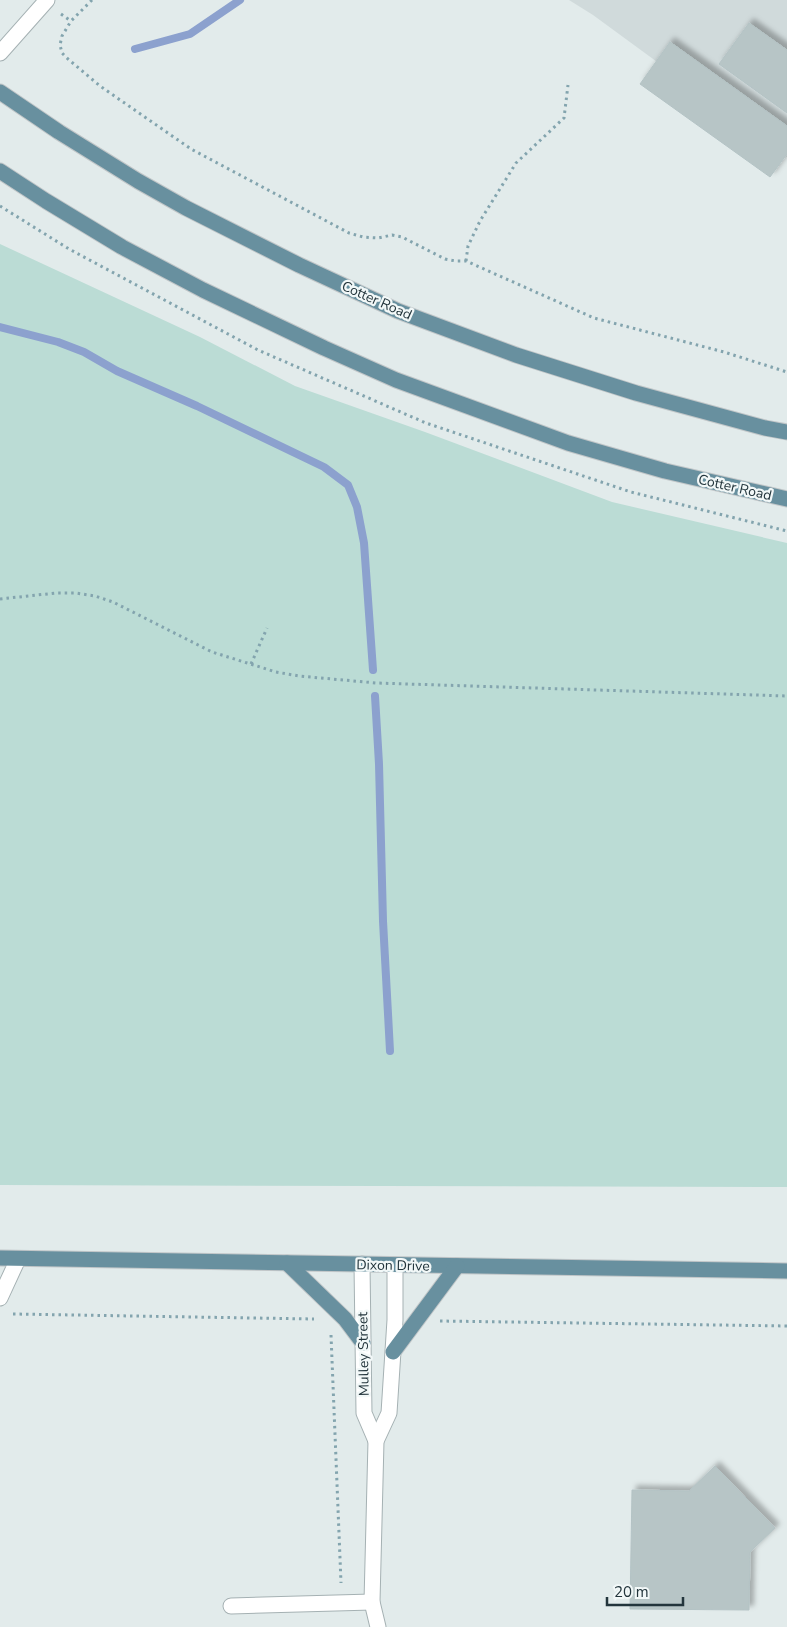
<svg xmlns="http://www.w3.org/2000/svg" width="787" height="1627" viewBox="0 0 787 1627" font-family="'Nunito Sans',sans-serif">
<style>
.built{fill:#d0dadb}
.green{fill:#bbdcd5}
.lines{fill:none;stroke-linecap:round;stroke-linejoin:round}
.stream{stroke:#8ca1ce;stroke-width:8}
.building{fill:#b7c5c6;stroke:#b4c3c5;filter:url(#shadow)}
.minor-casing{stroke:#a5b1b3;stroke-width:17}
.major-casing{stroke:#c1c6c8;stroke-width:17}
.path{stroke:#83a4ae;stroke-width:3;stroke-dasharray:2.5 4;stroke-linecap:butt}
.minor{stroke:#fff;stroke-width:15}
.major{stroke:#68909f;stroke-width:15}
.labels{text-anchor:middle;stroke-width:4.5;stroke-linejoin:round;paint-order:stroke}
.street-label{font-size:14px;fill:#23353c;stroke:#f2f8f8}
</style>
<defs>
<filter id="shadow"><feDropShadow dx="4.5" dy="-4.5" stdDeviation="2.5" flood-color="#0004"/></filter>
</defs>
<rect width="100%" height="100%" fill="#e2ebeb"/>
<!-- built -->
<path class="built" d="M569,0H787V157L593,15Z"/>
<!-- green -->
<path class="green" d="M0,244L200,337L295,386L425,432L612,502L787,543V1187L0,1185Z"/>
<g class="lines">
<!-- stream -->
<g class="stream">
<path d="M135,49L190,34L240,0"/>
<path d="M0,327L58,342L84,352L117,371L197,406L324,467L348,485L357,507L364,543L373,670"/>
<path d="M375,696L379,764L383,921L390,1051"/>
</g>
</g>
<!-- building -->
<g class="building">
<path d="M749,23L787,50V113L719,64Z"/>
<path d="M670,42L787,126V154L770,177L640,84Z"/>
<path d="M715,1466L775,1528L750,1552L749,1610L630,1609L632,1490L689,1491Z"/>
</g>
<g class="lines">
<!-- minor casing -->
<g class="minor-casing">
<g id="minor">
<path d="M0,53L47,0"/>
<path d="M362,1264L364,1413L376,1441"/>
<path d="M0,1298L18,1259"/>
<path d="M231,1606L372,1602"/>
<path d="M378,1627L372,1602L376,1441L389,1413L395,1320V1265"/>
</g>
</g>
<!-- major casing -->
<g class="major-casing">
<g id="major">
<path d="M0,92L59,132L138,181L186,208L299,265L398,311L516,355L636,393L765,428L787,432"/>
<path d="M0,171L46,201L122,247L203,290L324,348L396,380L568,443L665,471L787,499"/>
<path d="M0,1258L787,1271"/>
<path d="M287,1263L345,1319L363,1343"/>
<path d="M393,1352L457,1266"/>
</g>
</g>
<!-- path -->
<g class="path">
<path d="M92,0L71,21L62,36L60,45L62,53L68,59L100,86L191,149L349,233L363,237L378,238L392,235L402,237L445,259L456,261H466L594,318L724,352L787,372"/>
<path d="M61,14L71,21"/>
<path d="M0,206L69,249L258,350L426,423L631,492L787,531"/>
<path d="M466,261L468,246L480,221L516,163L564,118L568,85"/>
<path d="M0,599L56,593H76L95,596L113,602L212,652L276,672L299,676L376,683L787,696"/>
<path d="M251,664L267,628"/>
<path d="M13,1314L314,1319"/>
<path d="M440,1321L787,1326"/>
<path d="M331,1335L341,1583"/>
</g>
<!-- minor -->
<use href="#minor" class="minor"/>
<!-- major -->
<use href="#major" class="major"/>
</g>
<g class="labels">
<!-- street labels -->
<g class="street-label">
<text transform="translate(377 300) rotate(24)" y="5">Cotter Road</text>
<text transform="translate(735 487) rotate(13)" y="5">Cotter Road</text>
<text transform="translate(393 1265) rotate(1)" y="5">Dixon Drive</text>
<text transform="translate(363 1354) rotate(-91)" y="5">Mulley Street</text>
</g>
</g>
<!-- scale -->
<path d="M607 1597v8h76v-8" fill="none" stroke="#23353c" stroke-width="2.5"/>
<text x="614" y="1597" font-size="15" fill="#23353c" stroke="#f2f8f8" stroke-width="4" paint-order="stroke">20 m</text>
</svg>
